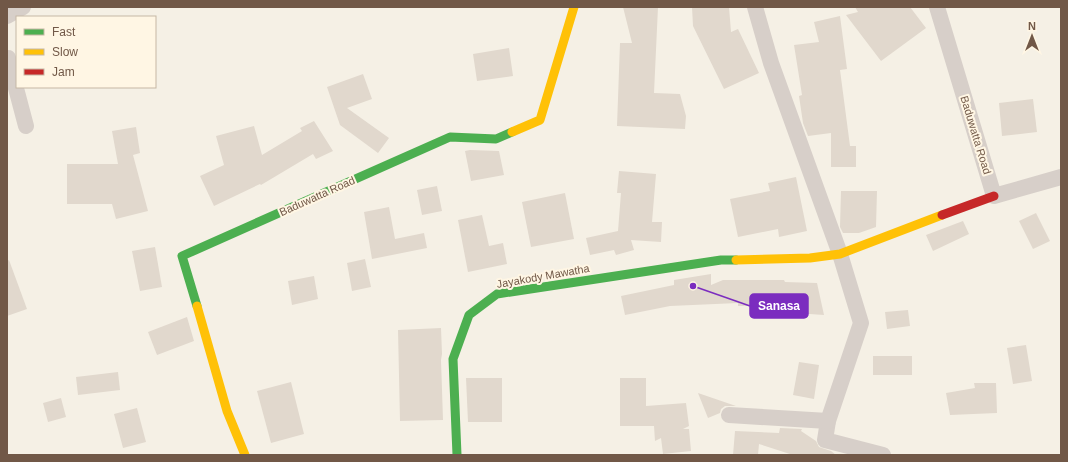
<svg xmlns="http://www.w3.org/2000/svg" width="1068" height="462" viewBox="0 0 1068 462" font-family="Arial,sans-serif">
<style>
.building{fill:#e1d8cd}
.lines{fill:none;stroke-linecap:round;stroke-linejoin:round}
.street{stroke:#d7cfc9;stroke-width:16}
.fast{stroke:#4caf50;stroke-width:9}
.slow{stroke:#ffc107;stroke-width:9}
.jam{stroke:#c62828;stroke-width:9}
.labels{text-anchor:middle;stroke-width:4;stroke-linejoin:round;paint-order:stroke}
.street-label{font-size:11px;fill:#715847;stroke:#fff6e4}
.leader{fill:none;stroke:#7b2cbf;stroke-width:1.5}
.callout-dot{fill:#7b2cbf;stroke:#fff6e4;stroke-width:1.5}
.callout{fill:#7b2cbf;stroke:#7b2cbf;stroke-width:1.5}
.callout-label{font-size:12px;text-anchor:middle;font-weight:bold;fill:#fff}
</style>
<rect width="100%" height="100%" fill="#f5f0e5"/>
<!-- building -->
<g class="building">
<path d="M623,7H658L654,93L680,94L686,116L685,129L617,126L620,43H632Z"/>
<path d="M692,7H729L731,32L738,29L759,73L724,89L693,26Z"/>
<path d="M855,7H910L926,28L881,61L846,15L858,12Z"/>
<path d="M840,16L847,69L840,70L850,146H856V167H831V133L808,136L803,123L799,96L802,95L794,45L819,42L814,22Z"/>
<path d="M509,48L513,76L477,81L473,54Z"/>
<path d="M363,74L372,99L347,108L389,138L378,153L340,125L327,87Z"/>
<path d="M1033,99L1037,132L1002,136L999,103Z"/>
<path d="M314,121L333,151L316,159L313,154L261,185L260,184L214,206L200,176L224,165L216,136L254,126L262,155L302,131L300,128Z"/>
<path d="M136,127L140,153L133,155L148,211L116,219L112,204H67V164H118L112,131Z"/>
<path d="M470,150L499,151L504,175L471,181L465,151Z"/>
<path d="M619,171L656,174L652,222H662L661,242L631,240L634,250L616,255L614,250L590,255L586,238L618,231L621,193H617Z"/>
<path d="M796,177L807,231L779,237L778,229L738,237L730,199L770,191L768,183Z"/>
<path d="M437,186L442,211L422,215L417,190Z"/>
<path d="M841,191H877L876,227L859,233H843L840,227Z"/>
<path d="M565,193L574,239L531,247L522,202Z"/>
<path d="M389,207L395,239L424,233L427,248L372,259L364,212Z"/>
<path d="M1036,213L1050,241L1033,249L1019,221Z"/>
<path d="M482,215L489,246L503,243L507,264L468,272L458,220Z"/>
<path d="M963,221L969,234L933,251L926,235Z"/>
<path d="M155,247L162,287L140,291L132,251Z"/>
<path d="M365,259L371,287L352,291L347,263Z"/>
<path d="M9,260L27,309L7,316V261Z"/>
<path d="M711,274V285L723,280H784L785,282L817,283L824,315L795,313V306H738V303L670,306L625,315L621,296L674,285V280Z"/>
<path d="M314,276L318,299L292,305L288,281Z"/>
<path d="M908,310L910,326L887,329L885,312Z"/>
<path d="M187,317L194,341L157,355L148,332Z"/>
<path d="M441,328L442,354L441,360L443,420L400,421L398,330Z"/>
<path d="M1026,345L1032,381L1013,384L1007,348Z"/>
<rect x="873" y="356" width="39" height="19"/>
<path d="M799,362L819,365L814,399L793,395Z"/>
<path d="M118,372L120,390L78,395L76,377Z"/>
<path d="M466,378H502V422H468Z"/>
<path d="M620,378H646V406L686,403L689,426L683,429H689L691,451L663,454L661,438L655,441L654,426H620Z"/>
<path d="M291,382L304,434L271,443L257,391Z"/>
<path d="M974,383H996L997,413L950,415L946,393L975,388Z"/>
<path d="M698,393L736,406H725L721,409L720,413L708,418Z"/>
<path d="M61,398L66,417L48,422L43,403Z"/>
<path d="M137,408L146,442L123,448L114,414Z"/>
<path d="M780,428L802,429L801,431L816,441L819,447L831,451L836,455H793L759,444L758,455H733L735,431L779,433Z"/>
</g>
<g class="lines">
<!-- street -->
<g class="street">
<path d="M755,7L771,63L840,254L861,323L828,421L825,440L883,455"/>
<path d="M937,7L994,196L1061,177"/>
<path d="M7,16L23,7"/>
<path d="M7,58H8L26,126"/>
<path d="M729,415L828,421"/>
</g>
<!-- fast -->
<g class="fast">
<path d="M197,306L182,256L450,137L496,139L512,132"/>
<path d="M457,455L453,359L469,315L497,294L721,260H736"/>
</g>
<!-- slow -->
<g class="slow">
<path d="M512,132L540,120L574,7"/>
<path d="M736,260L810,258L840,254L942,215"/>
<path d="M197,306L227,411L245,455"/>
</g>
<!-- jam -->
<path class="jam" d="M942,215L994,196"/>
</g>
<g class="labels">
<!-- street labels -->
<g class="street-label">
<text transform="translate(976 135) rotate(73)" y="4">Baduwatta Road</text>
<text transform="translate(317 196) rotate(-24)" y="4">Baduwatta Road</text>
<text transform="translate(543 276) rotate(-10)" y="4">Jayakody Mawatha</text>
</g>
</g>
<!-- callouts -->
<path class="leader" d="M693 286L750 306"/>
<circle class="callout-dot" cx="693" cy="286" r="4"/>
<rect class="callout" x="750" y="294" width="58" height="24" rx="4"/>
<g class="callout-label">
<text x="779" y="310">Sanasa</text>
</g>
<!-- border -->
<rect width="1068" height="462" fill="none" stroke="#715847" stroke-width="16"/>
<!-- legend -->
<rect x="16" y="16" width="140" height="72" fill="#fff6e4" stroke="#c6b7a5"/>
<rect x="24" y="29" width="20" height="6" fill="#4caf50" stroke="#c6b7a5"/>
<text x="52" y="36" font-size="12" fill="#715847">Fast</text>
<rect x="24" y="49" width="20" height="6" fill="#ffc107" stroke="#c6b7a5"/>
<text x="52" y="56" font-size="12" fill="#715847">Slow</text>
<rect x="24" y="69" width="20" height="6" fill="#c62828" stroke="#c6b7a5"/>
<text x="52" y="76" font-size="12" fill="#715847">Jam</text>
<!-- north arrow -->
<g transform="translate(1032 36)" stroke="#fff6e4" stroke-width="3" paint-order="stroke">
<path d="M0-3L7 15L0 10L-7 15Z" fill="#715847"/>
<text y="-6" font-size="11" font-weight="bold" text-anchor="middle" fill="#715847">N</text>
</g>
</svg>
